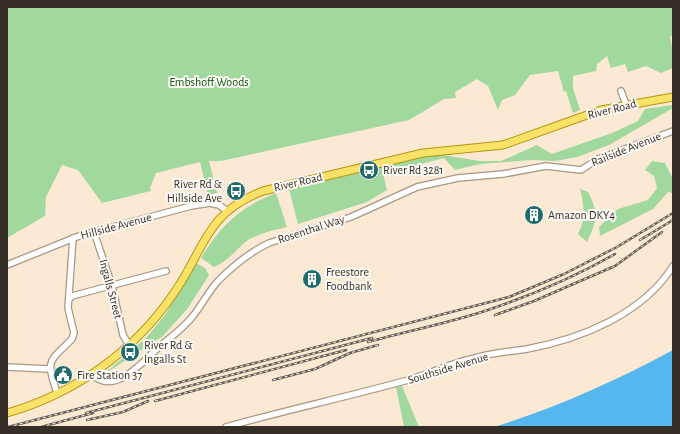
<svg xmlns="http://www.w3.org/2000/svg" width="680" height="434" viewBox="0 0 680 434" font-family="'Alegreya Sans',sans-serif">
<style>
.green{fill:#a0d89e}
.water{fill:#56b6ee}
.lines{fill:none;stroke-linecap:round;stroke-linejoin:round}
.minor-casing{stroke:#a89783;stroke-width:8}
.major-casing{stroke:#b39610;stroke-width:9}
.minor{stroke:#fff;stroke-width:5.5}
.major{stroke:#fae268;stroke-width:7}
.rail-casing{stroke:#675d51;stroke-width:2.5}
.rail{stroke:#fdf9f5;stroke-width:1;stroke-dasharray:3;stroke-linecap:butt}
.labels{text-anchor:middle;stroke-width:4;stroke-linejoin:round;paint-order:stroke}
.park-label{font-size:12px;fill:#08530e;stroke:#fdf9f5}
.street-label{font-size:12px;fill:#362f27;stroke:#fdf9f5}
.poi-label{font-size:12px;fill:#362f27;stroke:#fdf9f5;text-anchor:start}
</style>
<rect width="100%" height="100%" fill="#fce9d4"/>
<!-- green -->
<g class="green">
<path d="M7,7H673V34L670,37L673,53V68L661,73L646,66L628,72L625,64L611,68L607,56L597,64L596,71L573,76V88L580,110L573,113L566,91L564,92L558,71L530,75L515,95L502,100L498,110L488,86L477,79L455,92L456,98L444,99L409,120L221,161H209L217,193L208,195L200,162L156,173L150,188L151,191L102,203L78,170L62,165L46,197L45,216L7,238Z"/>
<path d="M673,105V108L609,145L577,157L555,161L532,160L480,164L455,170L444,158L383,174L387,190L367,202L298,224L289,189L436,154L480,161H501L537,145L552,154L612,133L638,121L645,109Z"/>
<path d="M652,161L665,163L673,179V193L668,192L653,209L600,236L599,227L618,209L648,200L657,188L654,176L645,170Z"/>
<path d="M580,189L588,192C599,213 597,221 587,242L578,234C586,219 584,206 580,189Z"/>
<path d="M276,193L287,227C274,230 260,233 248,240C236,249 229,261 214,267L201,258C221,225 240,207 276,193Z"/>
<path d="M196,263L205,268L209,275L188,308L163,336L103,375L146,338L165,315Z"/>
<path d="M402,386L419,427H404L396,387Z"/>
</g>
<!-- water -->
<path class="water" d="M673,350V427H494C553,409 618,380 673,350Z"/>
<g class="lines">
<!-- minor casing -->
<g class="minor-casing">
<g id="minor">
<path d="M621,91L626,104"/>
<path d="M94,232L112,286L123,335L129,345"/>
<path d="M7,265L79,236L191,206L210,203L219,205L227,211"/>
<path d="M69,299L72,296L166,271"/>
<path d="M7,367L49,369"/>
<path d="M91,374C115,396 140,364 157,349C169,338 183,329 193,316C202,305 208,292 218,281C233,266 250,252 269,243L351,217L417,187L458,178L503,174L546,166L581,170L598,159L673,131"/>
<path d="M57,393C46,359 48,363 72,339L74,333L68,308L73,238"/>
<path d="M226,427C286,410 347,397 408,380C429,374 449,364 471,359C489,353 508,352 527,349C581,339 643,314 673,266"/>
</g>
</g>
<!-- major casing -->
<g class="major-casing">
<path id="major" d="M7,413C74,394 135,351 174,293C205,249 205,213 263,191L423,153L503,145L601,110L673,97"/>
</g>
<!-- minor -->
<use href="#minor" class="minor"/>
<!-- major -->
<use href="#major" class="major"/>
<!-- rail casing -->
<g class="rail-casing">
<g id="rail">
<path d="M640,240L673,220"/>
<path d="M495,315L534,301L615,266L662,232"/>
<path d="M368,342C408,331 449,323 488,310C532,295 575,277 615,254"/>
<path d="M273,380L315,369L350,353L378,345"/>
<path d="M155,401L346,350"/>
<path d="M86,413L372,338"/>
<path d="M87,420L123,412L148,401"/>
<path d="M8,427L509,297L564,274L617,247L673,213"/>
<path d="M41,427L93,413"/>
</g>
</g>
<!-- rail -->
<use href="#rail" class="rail"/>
</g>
<!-- icons -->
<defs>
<g id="bus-disc" transform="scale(1)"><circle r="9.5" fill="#206c6d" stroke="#fdf9f5"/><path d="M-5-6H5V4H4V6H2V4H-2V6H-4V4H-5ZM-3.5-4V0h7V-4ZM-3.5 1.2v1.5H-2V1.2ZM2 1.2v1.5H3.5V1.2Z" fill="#fff"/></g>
<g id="building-disc" transform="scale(1)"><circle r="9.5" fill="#206c6d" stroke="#fdf9f5"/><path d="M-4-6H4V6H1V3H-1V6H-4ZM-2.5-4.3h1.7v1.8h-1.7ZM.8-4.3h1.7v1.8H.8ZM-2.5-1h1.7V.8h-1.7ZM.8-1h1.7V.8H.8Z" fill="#fff"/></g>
<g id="civic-disc" transform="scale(1)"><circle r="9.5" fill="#206c6d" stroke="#fdf9f5"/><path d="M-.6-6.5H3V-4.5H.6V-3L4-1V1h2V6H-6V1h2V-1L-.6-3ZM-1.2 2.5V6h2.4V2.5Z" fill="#fff"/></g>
</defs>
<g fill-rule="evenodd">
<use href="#bus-disc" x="369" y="170"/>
<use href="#bus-disc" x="236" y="191"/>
<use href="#building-disc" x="534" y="215"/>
<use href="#building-disc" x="312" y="279"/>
<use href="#bus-disc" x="130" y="352"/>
<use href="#civic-disc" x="63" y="375"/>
</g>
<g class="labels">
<!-- park labels -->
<g class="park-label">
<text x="209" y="86">Embshoff Woods</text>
</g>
<!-- street labels -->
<g class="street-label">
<text transform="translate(612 109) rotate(-14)" y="4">River Road</text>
<text transform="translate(626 149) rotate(-22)" y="4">Railside Avenue</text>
<text transform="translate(298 182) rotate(-13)" y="4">River Road</text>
<text transform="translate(116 226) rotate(-15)" y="4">Hillside Avenue</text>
<text transform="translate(311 229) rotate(-18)" y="4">Rosenthal Way</text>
<text transform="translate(111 289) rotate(75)" y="4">Ingalls Street</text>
<text transform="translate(448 368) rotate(-17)" y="4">Southside Avenue</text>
</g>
<!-- poi labels -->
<g class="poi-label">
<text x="383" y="174">River Rd 3281</text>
<text x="222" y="188" text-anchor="end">River Rd &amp;<tspan x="222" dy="14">Hillside Ave</tspan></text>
<text x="548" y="219">Amazon DKY4</text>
<text x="326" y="276">Freestore<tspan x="326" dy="14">Foodbank</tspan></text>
<text x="144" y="349">River Rd &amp;<tspan x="144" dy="14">Ingalls St</tspan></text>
<text x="77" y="379">Fire Station 37</text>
</g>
</g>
<!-- border -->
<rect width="680" height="434" fill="none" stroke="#362f27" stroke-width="16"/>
</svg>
